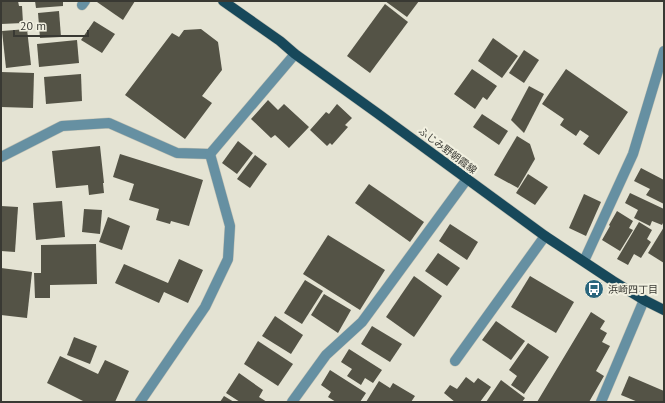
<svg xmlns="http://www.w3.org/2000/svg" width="665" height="403" viewBox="0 0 665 403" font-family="'PT Sans','Noto Sans JP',sans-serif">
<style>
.building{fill:#545346}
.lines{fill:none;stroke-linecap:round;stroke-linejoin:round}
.minor-casing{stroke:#c2c1b3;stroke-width:11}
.major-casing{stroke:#c2c1b3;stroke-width:11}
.minor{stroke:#6690a2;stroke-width:10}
.major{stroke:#17485a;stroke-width:10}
.labels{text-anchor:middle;stroke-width:4;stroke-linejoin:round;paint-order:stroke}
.street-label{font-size:10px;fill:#393933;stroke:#f1f0e0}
.poi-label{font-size:10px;fill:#393933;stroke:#f1f0e0;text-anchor:start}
</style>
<rect width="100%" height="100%" fill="#e4e3d3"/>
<!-- building -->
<g class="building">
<path d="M1,1H18L19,6H22L23,23L1,24Z"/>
<path d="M35,1H63V6L36,8Z"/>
<path d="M98,1H135L123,20L97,2Z"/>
<path d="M385,1H419L407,17Z"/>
<path d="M385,4L408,22L370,73L347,56Z"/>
<path d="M59,11L61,37L40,38L38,13Z"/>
<path d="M94,21L115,34L102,53L81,40Z"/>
<path d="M27,29L31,65L6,68L2,31Z"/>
<path d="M201,29L218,42L222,70L202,96L212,103L185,139L125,95L172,33L179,37L184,30Z"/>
<path d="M493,38L518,56L502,78L478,61Z"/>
<path d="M77,40L79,63L39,67L37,44Z"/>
<path d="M524,50L539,60L524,83L509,73Z"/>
<path d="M472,69L497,86L487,100L483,97L475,109L454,94Z"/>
<path d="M566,69L628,112L599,155L583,144L589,136L580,130L576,136L560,125L564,119L542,104Z"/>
<path d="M1,72L34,73L33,108L1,107Z"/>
<path d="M81,74L82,101L46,104L44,77Z"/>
<path d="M529,86L544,94L524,133L511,120Z"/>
<path d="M268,100L278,110L284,104L309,127L289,148L275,135L271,138L251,119Z"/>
<path d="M337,104L352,118L345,125L348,127L332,145L330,143L327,146L310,130L326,112L329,114Z"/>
<path d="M482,114L508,131L499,145L473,127Z"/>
<path d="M517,136L530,144L535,159L518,188L494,175Z"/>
<path d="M238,141L253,153L237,174L222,163Z"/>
<path d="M100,146L104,183H103L104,193L89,195L88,185L56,188L52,151Z"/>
<path d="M120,154L203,180L189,226L171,221L170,224L156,220L159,209L129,200L134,184L113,177Z"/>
<path d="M255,155L267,164L250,188L237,179Z"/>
<path d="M641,168L664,180V204L646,195L650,189L634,181Z"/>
<path d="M528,174L548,187L535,205L516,193Z"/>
<path d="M369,184L424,222L410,242L355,203Z"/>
<path d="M630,193L664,209V221L662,225L652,221L650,226L634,218L638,210L625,203Z"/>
<path d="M584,194L601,202L586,236L569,228Z"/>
<path d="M62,201L65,237L36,240L33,203Z"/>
<path d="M1,206L18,207L15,252L1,251Z"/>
<path d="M84,209L102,210L100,234L82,232Z"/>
<path d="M617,211L633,221L629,228L633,230L620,251L602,240L610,226L609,225Z"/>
<path d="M108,217L130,226L122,250L99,242Z"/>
<path d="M639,222L652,230L647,239L651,242L641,258L634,254L628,265L617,259Z"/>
<path d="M450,224L478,242L467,260L439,241Z"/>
<path d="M664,227V263L648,253Z"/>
<path d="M328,235L385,270L360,310L303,274Z"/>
<path d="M96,244L97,284L50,285V298H35L34,273H41V245Z"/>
<path d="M438,253L460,268L447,286L425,271Z"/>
<path d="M179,259L203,270L188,303L164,292L159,303L115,283L124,264L168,283Z"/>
<path d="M1,268L32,272L27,318L1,315Z"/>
<path d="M414,276L442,296L414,337L386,317Z"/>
<path d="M530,276L574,302L556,333L511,307Z"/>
<path d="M305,280L323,291L302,324L284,313Z"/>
<path d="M324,294L351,310L338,333L311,315Z"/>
<path d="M591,312L605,321L600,329L607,333L602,342L610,346L596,371L604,376L589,402H537Z"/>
<path d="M275,316L303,335L291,354L262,336Z"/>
<path d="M496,321L525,341L511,360L482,340Z"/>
<path d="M372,326L402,344L390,362L361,344Z"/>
<path d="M74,337L97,346L90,364L67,355Z"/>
<path d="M258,341L293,364L278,386L244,364Z"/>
<path d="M528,343L549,357L524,394L511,385L517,376L509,370Z"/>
<path d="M349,349L382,370L373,383L365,378L361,385L347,376L352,369L341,362Z"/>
<path d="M60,356L98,374L105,360L129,371L115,402H85L47,383Z"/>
<path d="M330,370L366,393L360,402H336L328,397L331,392L321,385Z"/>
<path d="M239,373L263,390L259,397L267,402H240L226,393Z"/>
<path d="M629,376L664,391V402H638L621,395Z"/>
<path d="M466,377L474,383L478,378L491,387L480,402H455L444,393L450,385L457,389Z"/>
<path d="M501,380L525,398L522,402H486Z"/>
<path d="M379,381L390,388L393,383L415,396L411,402H366Z"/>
<path d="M224,396L234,402H220Z"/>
</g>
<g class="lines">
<!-- minor casing -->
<g class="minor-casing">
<g id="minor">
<path d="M82,5L85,1"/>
<path d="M1,157L62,126L109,123L177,153L210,154L295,54"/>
<path d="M584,261L633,154L664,51"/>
<path d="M455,361L545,236"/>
<path d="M140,402L205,307L228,259L230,226L210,154"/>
<path d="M292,402L326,355L362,322L467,179"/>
<path d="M601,402L644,300"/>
</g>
</g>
<!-- major casing -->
<g class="major-casing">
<path id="major" d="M223,1L280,41L295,54L377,113L545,236L613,281L644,300L664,310"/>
</g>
<!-- minor -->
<use href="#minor" class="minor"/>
<!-- major -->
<use href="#major" class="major"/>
</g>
<!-- icons -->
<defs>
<g id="bus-disc" transform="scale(1)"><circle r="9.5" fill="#29657c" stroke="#f1f0e0"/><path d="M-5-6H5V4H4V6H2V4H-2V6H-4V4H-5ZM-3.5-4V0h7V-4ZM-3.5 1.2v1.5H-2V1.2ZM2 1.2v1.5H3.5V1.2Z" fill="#fff"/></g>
</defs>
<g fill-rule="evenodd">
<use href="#bus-disc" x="594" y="289"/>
</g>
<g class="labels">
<!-- street labels -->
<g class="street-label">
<text transform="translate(448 150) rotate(37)" y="4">ふじみ野朝霞線</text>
</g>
<!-- poi labels -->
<g class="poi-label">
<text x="608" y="293">浜崎四丁目</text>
</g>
</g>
<!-- border -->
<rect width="665" height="403" fill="none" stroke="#393933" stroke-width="4"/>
<!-- scale -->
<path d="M14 30v6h74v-6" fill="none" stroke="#393933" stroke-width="2"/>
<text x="20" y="30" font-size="12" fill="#393933" stroke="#f1f0e0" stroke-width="3" paint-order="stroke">20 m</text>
</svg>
